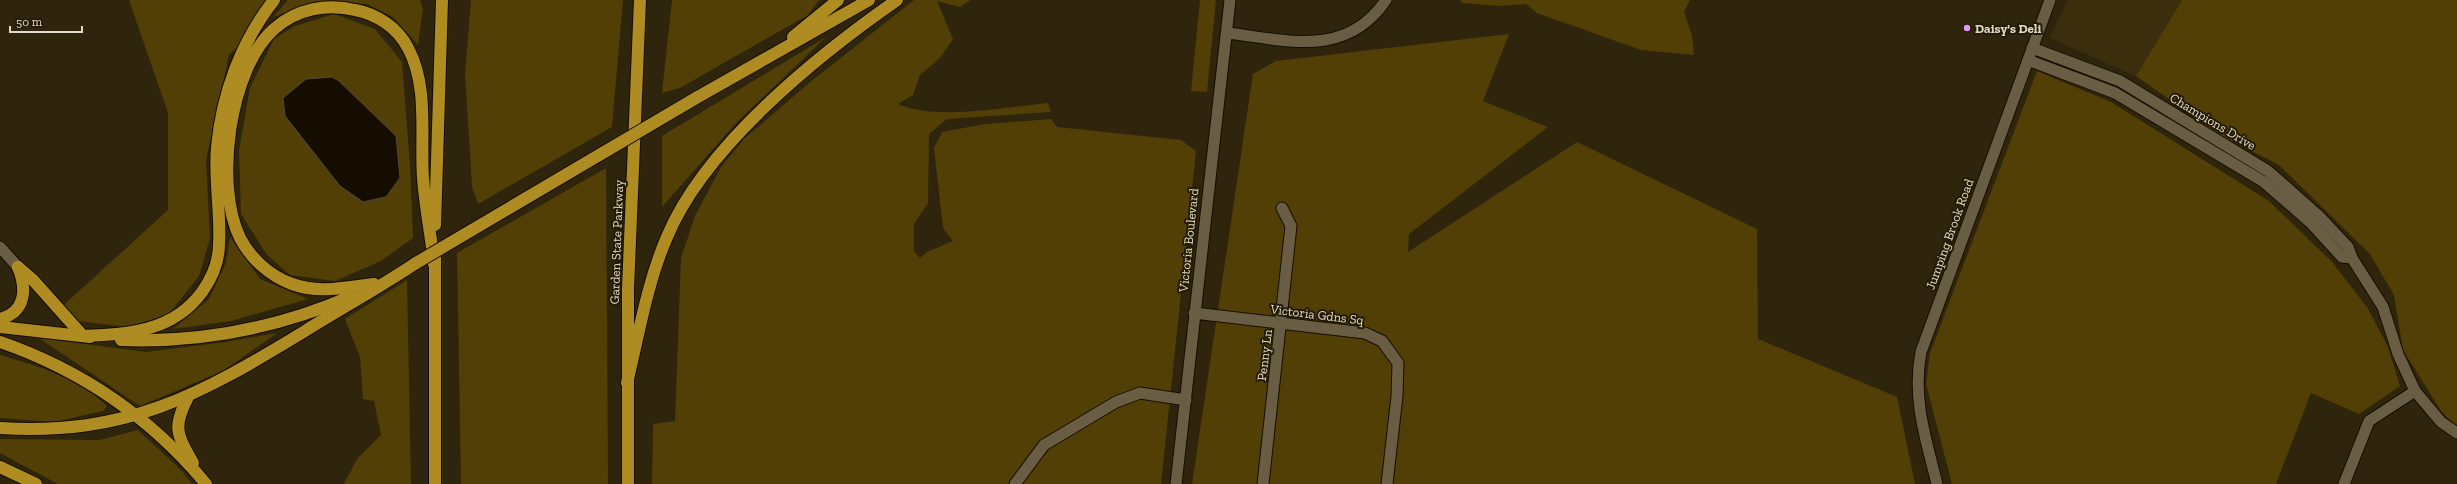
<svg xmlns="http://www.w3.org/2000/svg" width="2457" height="484" viewBox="0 0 2457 484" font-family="'Zilla Slab',serif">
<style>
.built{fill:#3a2e0d}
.green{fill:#513f06;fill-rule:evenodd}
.water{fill:#150d00;stroke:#524a3d}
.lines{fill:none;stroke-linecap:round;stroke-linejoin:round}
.minor-casing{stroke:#160d00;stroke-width:13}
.highway-casing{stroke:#160d00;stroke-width:14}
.minor{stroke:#695e44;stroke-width:11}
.highway{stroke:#af8c22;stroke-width:12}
.highway-bridge-casing{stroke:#160d00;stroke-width:14;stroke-linecap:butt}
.highway-bridge{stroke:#af8c22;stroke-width:12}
.poi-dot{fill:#dc99f4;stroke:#241b03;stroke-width:1.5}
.labels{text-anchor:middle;stroke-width:4;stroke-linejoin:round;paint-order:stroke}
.poi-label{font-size:13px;font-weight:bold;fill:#e0dacb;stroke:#241b03;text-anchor:start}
.street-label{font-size:13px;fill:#e0dacb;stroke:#241b03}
</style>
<rect width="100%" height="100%" fill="#2e250c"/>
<!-- built -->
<path class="built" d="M2068,0H2182L2136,76L2049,38Z"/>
<!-- green -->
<g class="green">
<path d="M129,0H266L237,48L229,55L206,160L210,238L199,276L169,314L128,327L77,321L56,312L168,210V113Z"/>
<path d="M288,0H420L423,9L418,45L393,17L367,4L318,1L273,17Z"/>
<path d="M471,0H623L612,127L478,204L472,186L465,74Z"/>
<path d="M672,0H819L808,15L680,88L662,93Z"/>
<path d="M914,0H971L960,7L937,1L953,39L940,58L920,75L913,95L898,104C936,121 1006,107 1048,103L1051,112L947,119L929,134L928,203L914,224V251L920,258L927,252L953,241L943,228L934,148L942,132L985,124L1051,119L1057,127L1181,140L1196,151L1161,484H652L653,424L675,421L681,258L695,216L721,167L745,138L809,83Z"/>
<path d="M1200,0H1216L1207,92L1191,91Z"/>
<path d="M1460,0H1690L1684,12L1692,36L1694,55L1641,50L1537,13L1526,4L1498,6L1463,3Z"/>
<path d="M2182,0H2457V427L2441,411L2403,350L2394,295L2370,254L2279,165L2220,135L2136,76Z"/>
<path d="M334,14L375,29L402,62L410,165L413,238L381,261L335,281L290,275L267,255L241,214L239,150L250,88L274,39L295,26ZM339,81L396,136L400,178L306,143L285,116L283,98Z"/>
<path d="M1509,34L1483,101L1548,127L1409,234L1408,252L1577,142L1757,229L1758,339L1897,397L1915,484H1192L1253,74L1276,61Z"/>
<path d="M826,37L736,123L662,207V136Z"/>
<path d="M2037,71L2111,102L2269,201L2332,262L2367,307L2388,347L2400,386L2359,414L2311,393L2276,484H1952L1926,384L1930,353Z"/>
<path d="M606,168L608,484H461L457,253Z"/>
<path d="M230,237L260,279L308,299L231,321L173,329L209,299L226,263Z"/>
<path d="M407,280L411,484H344L357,459L381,435L374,401L363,399L360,357L345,319Z"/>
<path d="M277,333L223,371L140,406L39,338L146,352L226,342Z"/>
<path d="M0,355C38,366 78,378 107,406L103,411L54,422L0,418Z"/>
<path d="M138,430L181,470L192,484H58L0,453V439L99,440Z"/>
</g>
<!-- water -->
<path class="water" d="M332,77L339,81L396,136L400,178L386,197L363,202L340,186L285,116L283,98L306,79Z"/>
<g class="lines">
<!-- minor casing -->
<g class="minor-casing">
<g id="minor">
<path d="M1227,33C1287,40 1346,59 1386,0"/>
<path d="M2032,48L2120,81L2268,171L2319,216L2348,247L2352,258L2383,307L2398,354L2415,391L2441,422L2457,433"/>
<path d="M2028,60L2115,93L2264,182L2311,223L2342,257L2352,258"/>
<path d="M0,247L18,267"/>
<path d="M1194,313L1365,333L1382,341L1398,363L1397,396L1387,484"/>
<path d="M1015,484L1044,445L1116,402L1140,393L1186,400"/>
<path d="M1176,484L1230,0"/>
<path d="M1263,484L1291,226L1282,208"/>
<path d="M1937,484C1926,439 1912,399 1921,352L2050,0"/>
<path d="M2344,484L2369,421L2415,391"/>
</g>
</g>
<!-- highway casing -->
<g class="highway-casing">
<g id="highway">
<path d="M793,37L838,0"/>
<path d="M696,98L869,0"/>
<path d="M435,225L442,0"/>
<path d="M435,257V484"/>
<path d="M18,267L33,280L83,336"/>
<path d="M374,284C347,287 319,294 292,284C270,276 251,259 240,238C214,185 229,69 274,29C296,9 327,3 355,10C377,14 398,28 408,48C429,87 420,136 423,178C425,206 431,235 434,264"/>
<path d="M0,319C26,312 27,289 18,267"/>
<path d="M0,327L90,337"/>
<path d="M83,336C128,334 173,332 202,292C212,278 219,261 219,244C221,212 214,180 217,147C222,94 241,42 274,0"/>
<path d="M121,340C201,343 278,328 352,296"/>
<path d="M0,342C81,370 151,418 206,484"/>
<path d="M627,383C639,334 647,283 667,237C704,147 818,55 897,0"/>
<path d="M188,397C172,428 177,434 193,463"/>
<path d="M0,428C127,436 200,395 305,331C342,308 380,287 416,263"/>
<path d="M0,467L36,484"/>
<path d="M628,484V289L640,0"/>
</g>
</g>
<!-- minor -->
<use href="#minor" class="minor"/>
<!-- highway -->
<use href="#highway" class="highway"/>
<!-- highway-bridge casing -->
<g class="highway-bridge-casing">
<path id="highway-bridge" d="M416,263L696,98"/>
</g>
<!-- highway-bridge -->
<use href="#highway-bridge" class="highway-bridge"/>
</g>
<!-- markers -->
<circle class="poi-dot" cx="1967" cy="28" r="4"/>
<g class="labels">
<!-- poi labels -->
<g class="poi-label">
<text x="1975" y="33">Daisy's Deli</text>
</g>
<!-- street labels -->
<g class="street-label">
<text transform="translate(2213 121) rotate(31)" y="5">Champions Drive</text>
<text transform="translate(1949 234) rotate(-70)" y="5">Jumping Brook Road</text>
<text transform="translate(1188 240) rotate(-84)" y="5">Victoria Boulevard</text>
<text transform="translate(616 242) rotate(-88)" y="5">Garden State Parkway</text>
<text transform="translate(1317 314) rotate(7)" y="5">Victoria Gdns Sq</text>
<text transform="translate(1264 355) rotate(-83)" y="5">Penny Ln</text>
</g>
</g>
<!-- scale -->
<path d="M10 26v6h72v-6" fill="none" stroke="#e0dacb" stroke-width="2"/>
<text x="16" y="26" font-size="12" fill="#e0dacb" stroke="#241b03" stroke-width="3" paint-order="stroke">50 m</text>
</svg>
